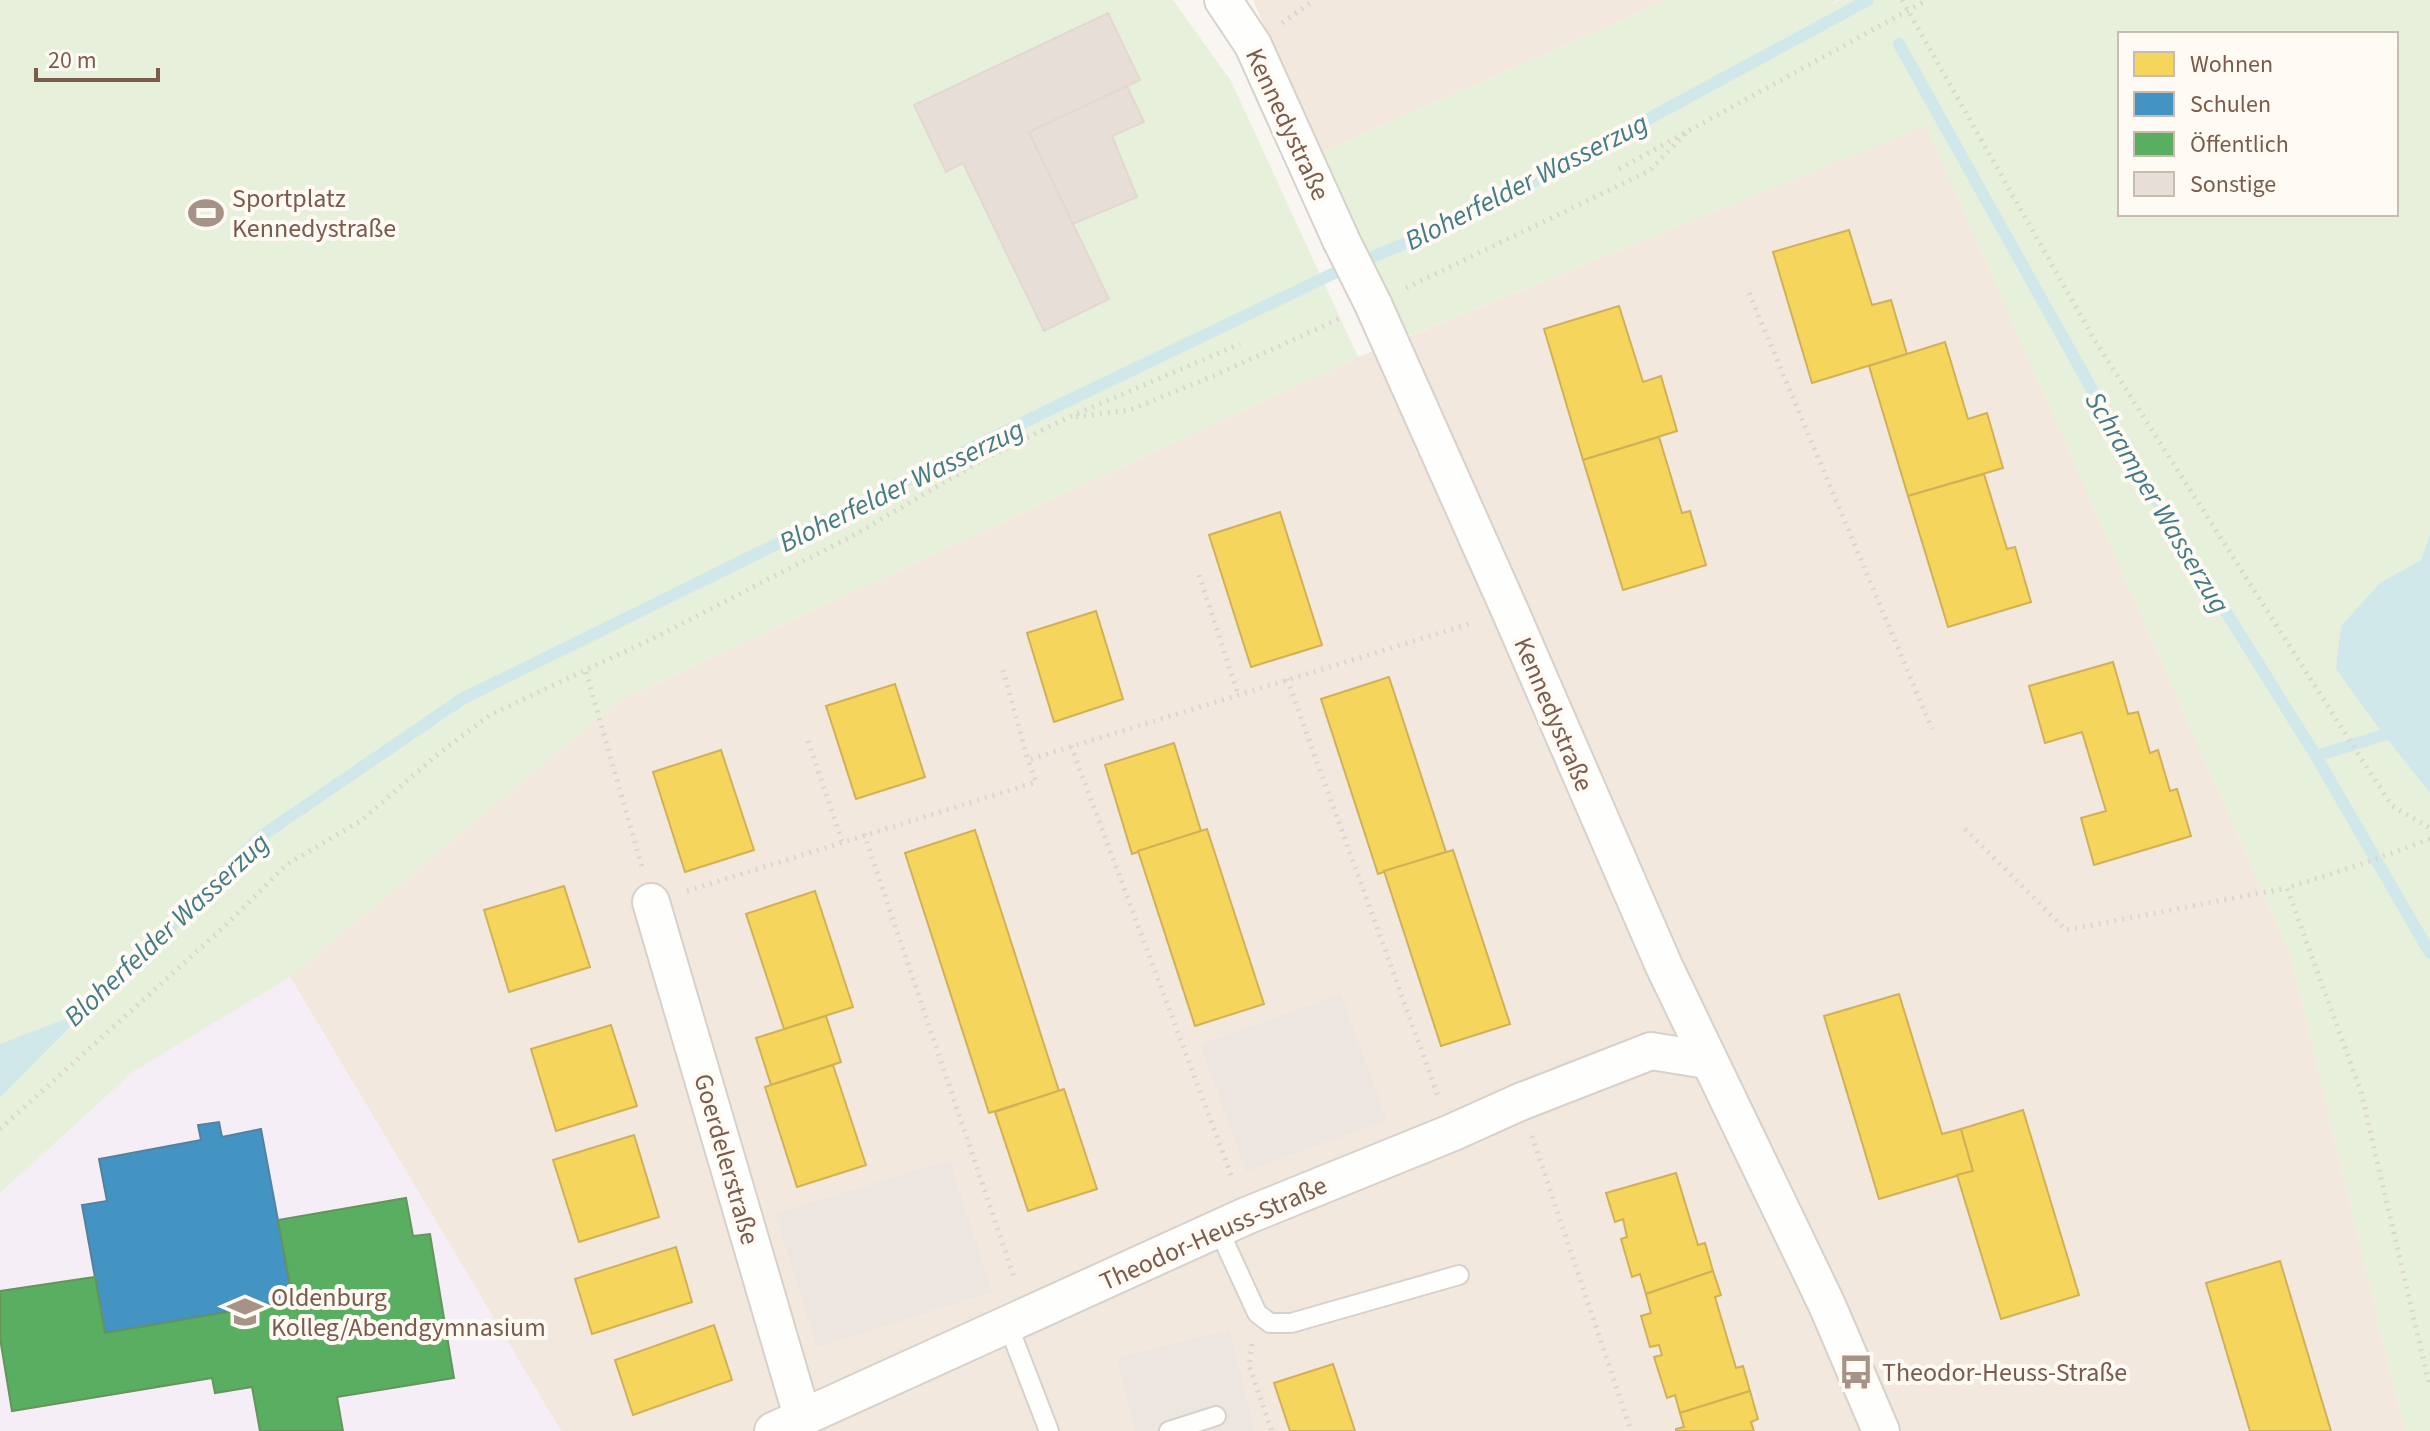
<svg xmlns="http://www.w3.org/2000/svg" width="2430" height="1431" viewBox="0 0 2430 1431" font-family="'Source Sans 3',sans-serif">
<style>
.residential{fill:#f2e8de}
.industrial{fill:#ede5e0}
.education{fill:#f6eef6}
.green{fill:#e7f0db;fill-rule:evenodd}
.water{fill:#d0e8ea}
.homes{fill:#f6d55c;stroke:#d1b158;stroke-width:2}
.schools{fill:#4393c3;stroke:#5482a0;stroke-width:2}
.public{fill:#5aae61;stroke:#64955b;stroke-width:2}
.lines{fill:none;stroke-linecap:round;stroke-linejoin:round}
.stream{stroke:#d0e8ea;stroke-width:12}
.building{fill:#e6ded7;stroke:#e2d8d2;stroke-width:2}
.service-casing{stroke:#d7d1cb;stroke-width:22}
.minor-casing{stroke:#d7d1cb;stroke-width:40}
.path{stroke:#dcd5d0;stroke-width:5;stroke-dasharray:2 6;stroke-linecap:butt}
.service{stroke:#fefefd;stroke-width:18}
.minor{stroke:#fefefd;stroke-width:36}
.minor-bridge-casing{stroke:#d7d1cb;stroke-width:40;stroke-linecap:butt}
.minor-bridge{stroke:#fefefd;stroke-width:36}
.labels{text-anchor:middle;stroke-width:8;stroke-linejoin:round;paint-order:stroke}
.street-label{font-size:26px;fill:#7a5c4d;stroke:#fffaf3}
.poi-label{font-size:26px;fill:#7a5c4d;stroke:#fffaf3;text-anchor:start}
.water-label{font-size:28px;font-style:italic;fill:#437c86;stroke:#fffaf3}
</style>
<rect width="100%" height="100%" fill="#f9f5f0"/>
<!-- residential -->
<g class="residential">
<path d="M1253,0H1668L1319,153Z"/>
<path d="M1926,125L2291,956L2405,1431H561L290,977L618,701L1358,357Z"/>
</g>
<!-- industrial -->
<g class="industrial">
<path d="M1341,994L1387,1120L1246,1171L1200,1045Z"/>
<path d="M950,1160L992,1292L817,1347L775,1214Z"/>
<path d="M1230,1330L1255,1431H1135L1117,1358Z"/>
</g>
<!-- education -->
<path class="education" d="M290,977L561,1431H0V1193L134,1071Z"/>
<!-- green -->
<g class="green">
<path d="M0,0H1173L1231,81L1358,357L618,701L290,977L134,1071L0,1193V1098L85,1013L0,1044Z"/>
<path d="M1668,0H1837L1830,5L1840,0H2430V534L2421,560L2381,582L2430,793V1431H2405L2291,956L1926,126L1406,337L1319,153ZM2120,34H2396V214H2120Z"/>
</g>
<!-- water -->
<g class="water">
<path d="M2430,534V793L2384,735L2336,669L2341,626L2381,582L2421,560Z"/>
<path d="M86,1011L0,1098V1044Z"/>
</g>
<!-- homes -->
<g class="homes">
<path d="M1849,230L1872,305L1891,300L1907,354L1812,383L1773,252Z"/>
<path d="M1619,306L1643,382L1661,376L1677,431L1583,460L1544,329Z"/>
<path d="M1945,342L1968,419L1987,413L2003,468L1908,496L1869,366Z"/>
<path d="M1659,437L1682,513L1690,511L1706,565L1623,590L1583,460Z"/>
<path d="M1984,474L2007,549L2015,547L2031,602L1948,627L1908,496Z"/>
<path d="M1280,512L1322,645L1251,667L1209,535Z"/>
<path d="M1096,611L1123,699L1054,722L1027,633Z"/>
<path d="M2113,662L2128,714L2138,712L2150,753L2158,750L2170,791L2177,789L2191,836L2094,865L2081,818L2106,811L2082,732L2045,743L2029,686Z"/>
<path d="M1389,677L1446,852L1378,874L1321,699Z"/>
<path d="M895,684L925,777L856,799L826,706Z"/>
<path d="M1174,743L1201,831L1132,854L1105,765Z"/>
<path d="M721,750L754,850L685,872L653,772Z"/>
<path d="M1207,829L1264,1004L1195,1026L1138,851Z"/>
<path d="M975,830L1059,1091L989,1113L905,853Z"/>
<path d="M1453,850L1510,1024L1441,1046L1384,871Z"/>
<path d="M564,886L590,967L509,992L484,910Z"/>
<path d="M815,891L853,1007L784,1029L746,914Z"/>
<path d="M1899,994L1942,1134L1961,1129L1973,1171L1879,1199L1824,1016Z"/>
<path d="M826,1016L841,1062L771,1085L756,1038Z"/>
<path d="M611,1025L637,1106L556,1131L531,1049Z"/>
<path d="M833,1065L866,1165L797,1187L765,1087Z"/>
<path d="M1064,1089L1097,1189L1028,1211L995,1112Z"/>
<path d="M2023,1110L2079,1295L2001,1319L1957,1175L1973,1171L1961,1129Z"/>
<path d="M634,1135L659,1217L579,1242L553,1160Z"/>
<path d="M1676,1173L1698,1245L1705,1243L1713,1271L1646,1294L1640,1274L1632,1277L1621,1239L1627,1237L1623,1219L1615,1222L1606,1193Z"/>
<path d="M676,1247L692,1302L592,1334L575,1279Z"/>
<path d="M2280,1261L2331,1431H2250L2206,1283Z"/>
<path d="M1713,1271L1721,1295L1715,1297L1736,1368L1743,1366L1750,1391L1680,1413L1675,1395L1667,1398L1654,1357L1662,1355L1659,1345L1650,1347L1641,1316L1651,1313L1646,1294Z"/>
<path d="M714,1325L732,1380L633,1415L615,1360Z"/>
<path d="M1333,1364L1355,1431H1290L1274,1383Z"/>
<path d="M1750,1391L1758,1419L1751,1422L1754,1431H1676V1429L1684,1427L1680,1413Z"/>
</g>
<!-- schools -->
<path class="schools" d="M219,1122L222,1137L261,1129L293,1301L105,1333L82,1205L107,1201L99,1159L201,1140L198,1125Z"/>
<!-- public -->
<path class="public" d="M406,1198L413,1236L430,1234L454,1378L337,1397L343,1431H260L252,1387L215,1393L212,1378L12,1411L0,1338V1291L95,1277L105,1333L293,1301L278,1220Z"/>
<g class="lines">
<!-- stream -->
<g class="stream">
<path d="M1899,44L2133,463L2316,756L2430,953"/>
<path d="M2316,756L2384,735"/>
<path d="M73,1020L86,1011L260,837L462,699L1055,407L1330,275L1467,217L1868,0"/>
</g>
</g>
<!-- building -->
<g class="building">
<path d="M1108,13L1140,80L1029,132L1109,299L1044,331L963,163L946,172L914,105Z"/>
<path d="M1127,86L1144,122L1112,136L1137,197L1073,224L1029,132Z"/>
</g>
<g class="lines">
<!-- service casing -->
<g class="service-casing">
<g id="service">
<path d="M1218,1228L1257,1313L1270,1323H1291L1459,1275"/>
<path d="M1008,1325L1049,1431"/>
<path d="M1169,1431L1216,1416"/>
</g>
</g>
<!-- minor casing -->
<g class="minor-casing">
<g id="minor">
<path d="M1223,0L1253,45L1341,240"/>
<path d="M1373,304L1510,611L1664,966L1827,1305L1881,1431"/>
<path d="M651,902L802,1416"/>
<path d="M773,1431L1246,1216L1451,1133L1520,1102L1651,1051L1707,1060"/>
</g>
</g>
<!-- path -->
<g class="path">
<path d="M1902,0L2094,339L2359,755L2392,806L2430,828"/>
<path d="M1282,23L1314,0"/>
<path d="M1619,169L1927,0"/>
<path d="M1406,288L1649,171L1688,131"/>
<path d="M1749,293L1932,729"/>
<path d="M1076,417L1130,410L1213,376L1339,319"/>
<path d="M1199,575L1238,694"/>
<path d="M1003,670L1028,760"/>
<path d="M586,672L642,867"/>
<path d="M1287,679L1438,1096"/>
<path d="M808,741L842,841"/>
<path d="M1071,746L1233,1180"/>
<path d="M1965,829L2066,930L2287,888"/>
<path d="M864,834L1015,1280"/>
<path d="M2430,839L2362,864L2287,888L2361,1092L2430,1388"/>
<path d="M687,891L1036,782L1028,760L1472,623"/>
<path d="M0,1129L224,927L286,865L362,820L438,754L490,715L660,635L856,534L986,458L1067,418L1240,344"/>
<path d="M1532,1136L1631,1431"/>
<path d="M1252,1344L1249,1366L1272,1431"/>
</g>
<!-- service -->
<use href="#service" class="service"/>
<!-- minor -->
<use href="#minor" class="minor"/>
<!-- minor-bridge casing -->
<g class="minor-bridge-casing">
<path id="minor-bridge" d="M1341,240L1373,304"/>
</g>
<!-- minor-bridge -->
<use href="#minor-bridge" class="minor-bridge"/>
</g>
<!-- icons -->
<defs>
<g id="stadium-bare" transform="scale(2.76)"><path d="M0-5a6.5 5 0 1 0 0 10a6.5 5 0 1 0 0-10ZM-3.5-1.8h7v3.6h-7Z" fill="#a69286" stroke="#fffaf3" stroke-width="2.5" paint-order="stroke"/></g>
<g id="school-bare" transform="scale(2.76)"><path d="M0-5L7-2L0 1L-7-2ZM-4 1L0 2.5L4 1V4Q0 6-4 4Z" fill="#a69286" stroke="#fffaf3" stroke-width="2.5" paint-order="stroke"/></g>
<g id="bus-bare" transform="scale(2.76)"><path d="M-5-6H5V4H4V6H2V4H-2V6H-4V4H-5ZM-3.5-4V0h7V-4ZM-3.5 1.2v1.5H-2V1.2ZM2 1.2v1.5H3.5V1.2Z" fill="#a69286" stroke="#fffaf3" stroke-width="2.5" paint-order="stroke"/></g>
</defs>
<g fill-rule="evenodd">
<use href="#stadium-bare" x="206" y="213"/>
<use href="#school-bare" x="245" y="1312"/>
<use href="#bus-bare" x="1856" y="1372"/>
</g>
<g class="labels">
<!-- street labels -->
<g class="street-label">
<text transform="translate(1288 124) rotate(65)" y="9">Kennedystraße</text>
<text transform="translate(1554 714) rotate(67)" y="9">Kennedystraße</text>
<text transform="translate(727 1159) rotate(74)" y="9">Goerdelerstraße</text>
<text transform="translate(1213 1233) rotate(-24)" y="9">Theodor-Heuss-Straße</text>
</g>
<!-- poi labels -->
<g class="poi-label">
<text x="232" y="207">Sportplatz<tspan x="232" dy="30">Kennedystraße</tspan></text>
<text x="271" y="1306">Oldenburg<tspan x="271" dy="30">Kolleg/Abendgymnasium</tspan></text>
<text x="1882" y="1381">Theodor-Heuss-Straße</text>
</g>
<!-- water labels -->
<g class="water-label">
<text transform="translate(1526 181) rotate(-27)" y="10">Bloherfelder Wasserzug</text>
<text transform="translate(901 485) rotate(-26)" y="10">Bloherfelder Wasserzug</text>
<text transform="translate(2158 502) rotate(59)" y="10">Schramper Wasserzug</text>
<text transform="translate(166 929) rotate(-43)" y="10">Bloherfelder Wasserzug</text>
</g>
</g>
<!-- legend -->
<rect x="2118" y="32" width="280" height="184" fill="#fffaf3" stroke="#cabbb1" stroke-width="2"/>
<rect x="2134" y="52" width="40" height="24" fill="#f6d55c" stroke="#cabbb1" stroke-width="2"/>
<text x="2190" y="72" font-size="24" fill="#7a5c4d">Wohnen</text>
<rect x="2134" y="92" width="40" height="24" fill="#4393c3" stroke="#cabbb1" stroke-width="2"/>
<text x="2190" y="112" font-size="24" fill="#7a5c4d">Schulen</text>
<rect x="2134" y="132" width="40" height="24" fill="#5aae61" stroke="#cabbb1" stroke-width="2"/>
<text x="2190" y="152" font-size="24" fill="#7a5c4d">Öffentlich</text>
<rect x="2134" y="172" width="40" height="24" fill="#e6ded7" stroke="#cabbb1" stroke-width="2"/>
<text x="2190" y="192" font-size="24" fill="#7a5c4d">Sonstige</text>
<!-- scale -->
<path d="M36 68v12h122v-12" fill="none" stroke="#7a5c4d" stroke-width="4"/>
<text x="48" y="68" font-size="24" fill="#7a5c4d" stroke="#fffaf3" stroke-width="6" paint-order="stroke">20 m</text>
</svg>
